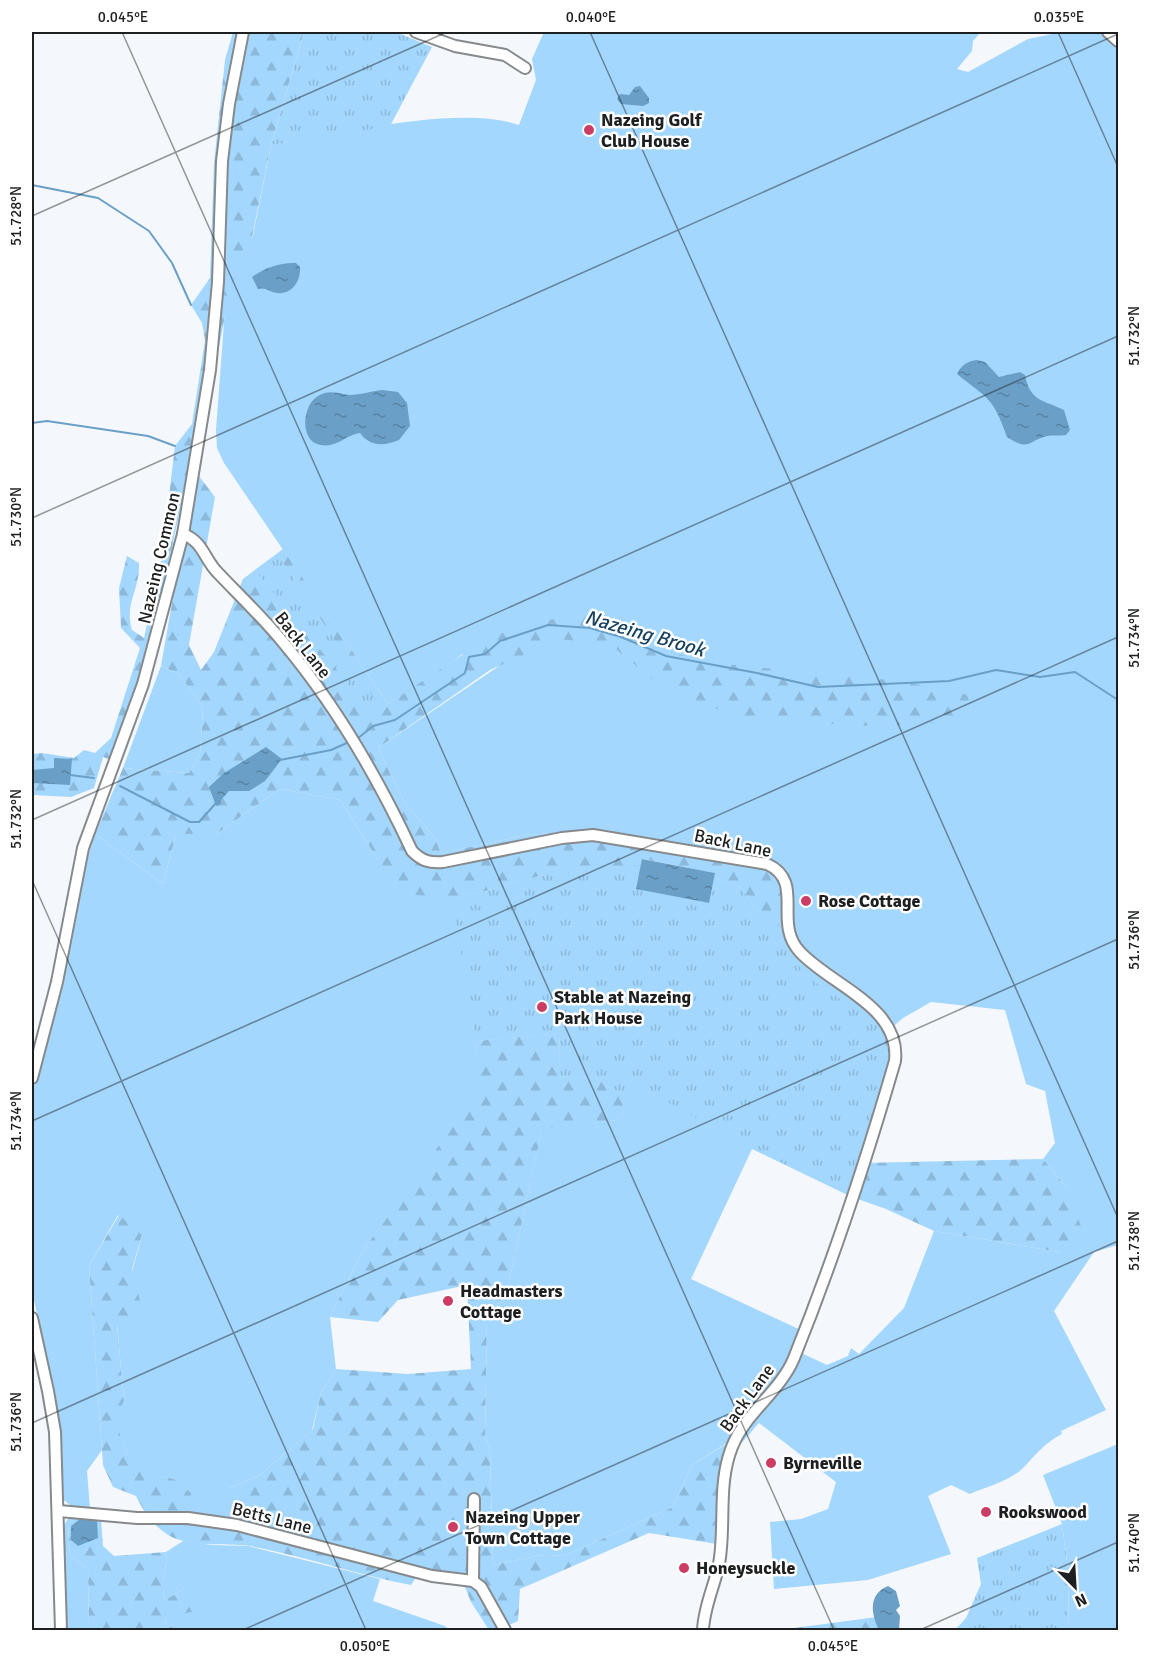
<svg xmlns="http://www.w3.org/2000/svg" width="1150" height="1662" viewBox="0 0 1150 1662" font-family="Signika,sans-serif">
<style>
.green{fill:#a3d7fe;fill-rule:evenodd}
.forest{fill:url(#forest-firs)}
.park{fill:url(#park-tufts)}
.water{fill:url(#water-ripples)}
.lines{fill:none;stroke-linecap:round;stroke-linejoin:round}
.stream{stroke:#6aa0c8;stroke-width:2}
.minor-casing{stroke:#868a8d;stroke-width:14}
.minor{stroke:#fff;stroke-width:10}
.ticks{fill:none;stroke:#1d1f20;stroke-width:1.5;stroke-opacity:0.45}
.poi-dot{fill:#cc3d63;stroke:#fff;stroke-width:2}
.labels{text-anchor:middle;stroke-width:5;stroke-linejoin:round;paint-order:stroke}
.poi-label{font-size:18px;font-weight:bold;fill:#1d1f20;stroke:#fff;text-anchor:start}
.street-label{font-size:18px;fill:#1d1f20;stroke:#fff}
.water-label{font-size:20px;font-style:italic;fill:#18425e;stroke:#fff}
.neatline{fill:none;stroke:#1d1f20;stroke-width:2}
.ticks-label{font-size:15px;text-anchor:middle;fill:#1d1f20}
</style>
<defs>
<pattern id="forest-firs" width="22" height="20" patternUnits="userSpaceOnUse" patternTransform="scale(1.5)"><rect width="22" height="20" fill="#a3d7fe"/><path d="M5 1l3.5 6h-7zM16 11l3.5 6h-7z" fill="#8cb8d9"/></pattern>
<pattern id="park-tufts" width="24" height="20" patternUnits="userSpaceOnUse" patternTransform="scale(1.5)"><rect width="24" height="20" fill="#a3d7fe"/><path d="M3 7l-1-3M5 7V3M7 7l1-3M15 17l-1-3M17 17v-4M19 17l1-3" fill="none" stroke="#8cb8d9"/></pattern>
<pattern id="water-ripples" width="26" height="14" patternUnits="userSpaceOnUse" patternTransform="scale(1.5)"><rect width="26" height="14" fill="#6aa0c8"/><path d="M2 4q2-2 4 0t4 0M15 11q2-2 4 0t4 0" fill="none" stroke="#5782a2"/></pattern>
</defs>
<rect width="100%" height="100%" fill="#f4f8fc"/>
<!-- green -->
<g class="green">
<path d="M544,32H981L973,41L972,51L957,69L968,72L1028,39L1062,32H1118V1245L1094,1252L1054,1311L1106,1410L1061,1431L1062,1434C1044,1443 1035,1456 1022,1469C1009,1481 986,1487 970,1494L951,1485L928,1496L951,1554L868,1580L774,1589L770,1522L801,1519L828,1509L836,1482L759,1423L739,1446L730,1441L692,1465L673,1507L564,1556L541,1555L493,1565L490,1450L485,1434L487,1321L507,1291L542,1128L617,1120L634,1097L613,1090L596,1078L559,1076L560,1033L476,1041L479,1084L420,1175L363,1250L330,1317L336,1369L321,1393L312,1430L260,1475L230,1488V1531L194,1524L174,1479L138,1471L125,1449L114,1420L124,1401L117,1324L142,1236L118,1215L89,1266L102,1450L87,1471L90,1509L73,1508L64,1500L57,1407L32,1291V1094L61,991L85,864L95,834L163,884L176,834H216L280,789L340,800L378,860L452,900L540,876L641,865L637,889L709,903L714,878L740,887L769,924H779L784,894L773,874L771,860L602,829L526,835L441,853L435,838L404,802L378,748L499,666L462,654L438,673L388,704L224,463L217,448L216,430L225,309L234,275L253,235L271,145C337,135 457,104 519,125L536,80L532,59ZM931,1002L1005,1010L1026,1084L1045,1091L1055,1143L1043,1159L1067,1188L1059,1252L934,1231L904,1308L859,1354L851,1348L848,1356L827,1365L797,1351L805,1332L691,1279L752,1149L852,1197L888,1031L903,1018Z"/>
<path d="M161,666L179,674L203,707L200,754L189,773L123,768Z"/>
<path d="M1118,1444V1630H1068L1069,1577L1062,1524L1043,1475Z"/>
<path d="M77,1517L68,1524L70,1555L88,1569L89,1630H64V1525L68,1519Z"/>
<path d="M183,1541L211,1545L248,1546L380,1579L373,1601L445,1626L449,1630H185L166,1626L165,1617L184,1589L165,1600C159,1577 168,1572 166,1552Z"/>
</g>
<!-- forest -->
<g class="forest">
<path d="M233,32H304L271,145L252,237L230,290L199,450L181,505L152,642L111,760L103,757L94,788L71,797L32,795V754L42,753L74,758L84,750L95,753L111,738L140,648L121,628L119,588L127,556L139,563C140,591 124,603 132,630L144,638L162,555L175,446L192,424L205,340L202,323L191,305L210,278L214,163L225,60Z"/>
<path d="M195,471L215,497L189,645L201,670L214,652L243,579L283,549L388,704L486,639L536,621L593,615L646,647L724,664L901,681L969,695L965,722L872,726L757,720L674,697L611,645L559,639L490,670L378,748L404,802L435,838L441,853L526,835L602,829L771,860L773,874C790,887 782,906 779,925L769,924L740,887L714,878V873L643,859L641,865L540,876L452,900L410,894L378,860L340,800L280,789L216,834H176L163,884L95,834L123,768L189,773L200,754L203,707L179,674L161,666Z"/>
<path d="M560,1033L559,1076L596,1078L613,1090L635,1097L617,1120L542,1129L507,1291L487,1321L485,1434L490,1450L493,1565L541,1555L564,1556L673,1507L692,1465L731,1441L717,1544L649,1533L520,1589L518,1621L498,1630H489L471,1602L460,1574L422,1569L411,1585C357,1575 304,1556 250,1546C223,1542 193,1549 168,1535C154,1526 143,1511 136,1496L113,1487L103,1465L89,1266L119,1215L142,1235L132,1269L144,1317L117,1325L124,1401L115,1420L125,1449L138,1470L174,1479L191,1493L194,1524L230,1531V1488L260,1475L313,1429L321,1393L336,1369L408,1374L471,1369L467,1285L398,1300L378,1322L330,1317L363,1250L420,1174L478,1085L476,1041Z"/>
<path d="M1043,1159L1067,1188L1082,1229L1059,1252L934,1231L886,1209L852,1197L863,1163Z"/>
<path d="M77,1517L101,1519L103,1546L114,1556L166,1552C168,1572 159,1577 165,1600L184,1589L199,1590L197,1611L165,1617L166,1626L185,1630H89L88,1569L70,1555L68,1524Z"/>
<path d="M877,1617L878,1630H779Z"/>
</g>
<!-- park -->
<g class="park">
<path d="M304,32H396L432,47L390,126L271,145Z"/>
<path d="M277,554L376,701L367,707L255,570Z"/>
<path d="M635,865H641L637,889L708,903L714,878L740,887L769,924L779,925L803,974L888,1031L894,1047L852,1197L753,1149L653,1094L635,1097L613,1090L596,1078L559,1076L560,1033L476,1041L452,900L540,876Z"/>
<path d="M1062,1524L1069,1577L1068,1630H955L966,1618L981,1584L977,1558Z"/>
</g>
<!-- water -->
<g class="water">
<path d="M640,86L649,98V103L643,106L621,104L617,99L620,94L629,95L635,87Z"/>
<path d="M296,263L300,267C301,281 292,295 277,293C269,292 266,287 258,289L252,277C264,268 281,262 296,263Z"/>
<path d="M977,360L985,362L999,377L1020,372L1025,375C1030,402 1044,400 1064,410L1070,430L1066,435C1060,436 1053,435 1047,436C1027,441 1030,452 1007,437C993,397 988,399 957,374C961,365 968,361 977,360Z"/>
<path d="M382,390L398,392L407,403L410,426L399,440C384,446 370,447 360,433C345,435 337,448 321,445C299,442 302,405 318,396C330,389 338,394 350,395C359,395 372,391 382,390Z"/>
<path d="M266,747L282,759L265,781L249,791H229L221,800V804L216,806L209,787L224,773Z"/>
<path d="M54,758L72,759L70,785L32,783V770L54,768Z"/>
<path d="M642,859L715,873L709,903L636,889Z"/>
<path d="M80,1519L97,1520L98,1538L78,1546L71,1540V1526Z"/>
<path d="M888,1586L896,1591L900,1606L896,1610L900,1616L899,1630H879C871,1614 868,1594 888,1586Z"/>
</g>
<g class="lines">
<!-- stream -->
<g class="stream">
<path d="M32,185L98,198L149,231L172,263L191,305"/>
<path d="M32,423L47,421L148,436L175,446"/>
<path d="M357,739L373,726L395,720L465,673L469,657L485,654L500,641L548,625L590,628L621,637L666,656L757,673L818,687L949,681L996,670L1040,677L1075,672L1118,700"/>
<path d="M280,760L331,750L349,742"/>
<path d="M70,775L94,778"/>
<path d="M120,786L190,822H199L216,803"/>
</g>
<!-- minor casing -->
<g class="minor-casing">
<g id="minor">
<path d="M416,32L455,46L505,55L525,68"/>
<path d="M1108,32L1118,41"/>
<path d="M183,534C204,542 204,560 219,574C240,596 262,617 282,641C334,703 378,778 412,851C422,861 429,863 443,862L562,838L593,835L767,864C806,882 772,922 800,952C832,986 901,1007 895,1061C866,1161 833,1261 794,1358C780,1392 745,1413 732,1447C717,1484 726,1527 719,1564C714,1587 704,1607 703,1630"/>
<path d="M32,1078L57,982L83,848L143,684L183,534L210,370L218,282L222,161L229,104L243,32"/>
<path d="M32,1318L48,1391L55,1432L61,1630"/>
<path d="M59,1511L137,1518H188L237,1525L432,1576L473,1581L481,1587L505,1630"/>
<path d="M473,1581L474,1499"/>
</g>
</g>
<!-- minor -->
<use href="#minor" class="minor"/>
</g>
<!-- ticks -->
<path class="ticks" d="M122,32L834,1630M590,32L1118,1218M1058,32L1118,167M32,216L447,32M32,518L1118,34M32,820L1118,336M32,880L366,1630M32,1121L1118,637M32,1423L1118,939M243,1630L1118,1241M920,1630L1118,1542"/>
<!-- markers -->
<g class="poi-dot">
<circle cx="589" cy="130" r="6"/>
<circle cx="806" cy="901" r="6"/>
<circle cx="542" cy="1007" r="6"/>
<circle cx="448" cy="1301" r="6"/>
<circle cx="771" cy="1463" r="6"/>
<circle cx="986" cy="1512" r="6"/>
<circle cx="453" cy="1527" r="6"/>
<circle cx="684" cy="1568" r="6"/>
</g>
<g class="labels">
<!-- poi labels -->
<g class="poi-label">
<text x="601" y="126">Nazeing Golf<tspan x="601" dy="21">Club House</tspan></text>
<text x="818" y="907">Rose Cottage</text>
<text x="554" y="1003">Stable at Nazeing<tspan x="554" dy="21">Park House</tspan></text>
<text x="460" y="1297">Headmasters<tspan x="460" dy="21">Cottage</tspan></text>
<text x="783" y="1469">Byrneville</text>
<text x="998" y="1518">Rookswood</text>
<text x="465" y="1523">Nazeing Upper<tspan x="465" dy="21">Town Cottage</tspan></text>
<text x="696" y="1574">Honeysuckle</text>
</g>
<!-- street labels -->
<g class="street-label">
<text transform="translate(159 558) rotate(-77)" y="6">Nazeing Common</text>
<text transform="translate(303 645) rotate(52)" y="6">Back Lane</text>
<text transform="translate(733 843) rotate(12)" y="6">Back Lane</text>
<text transform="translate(747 1398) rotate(-54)" y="6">Back Lane</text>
<text transform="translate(272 1518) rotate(14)" y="6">Betts Lane</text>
</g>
<!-- water labels -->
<g class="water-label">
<text transform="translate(645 633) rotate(16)" y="7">Nazeing Brook</text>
</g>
</g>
<!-- border -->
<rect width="1150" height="1662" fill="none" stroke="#ffffff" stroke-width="66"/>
<!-- north arrow -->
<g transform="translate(1075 1587) rotate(156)" stroke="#ffffff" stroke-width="4.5" paint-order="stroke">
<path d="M0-4.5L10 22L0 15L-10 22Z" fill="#1d1f20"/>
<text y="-9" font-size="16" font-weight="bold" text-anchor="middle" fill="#1d1f20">N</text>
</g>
<rect x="33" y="33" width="1084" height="1596" class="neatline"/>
<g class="ticks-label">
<text x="123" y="22">0.045°E</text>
<text x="591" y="22">0.040°E</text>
<text x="1059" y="22">0.035°E</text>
<text transform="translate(16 216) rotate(-90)" y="5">51.728°N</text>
<text transform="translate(1134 336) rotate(-90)" y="5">51.732°N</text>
<text transform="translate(16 517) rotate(-90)" y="5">51.730°N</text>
<text transform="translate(1134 638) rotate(-90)" y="5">51.734°N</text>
<text transform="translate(16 819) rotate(-90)" y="5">51.732°N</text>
<text transform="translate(1134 940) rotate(-90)" y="5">51.736°N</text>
<text transform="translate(16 1121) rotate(-90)" y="5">51.734°N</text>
<text transform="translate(1134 1241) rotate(-90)" y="5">51.738°N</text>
<text transform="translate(16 1422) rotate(-90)" y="5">51.736°N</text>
<text transform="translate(1134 1543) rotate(-90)" y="5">51.740°N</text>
<text x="365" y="1651">0.050°E</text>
<text x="833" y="1651">0.045°E</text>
</g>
</svg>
